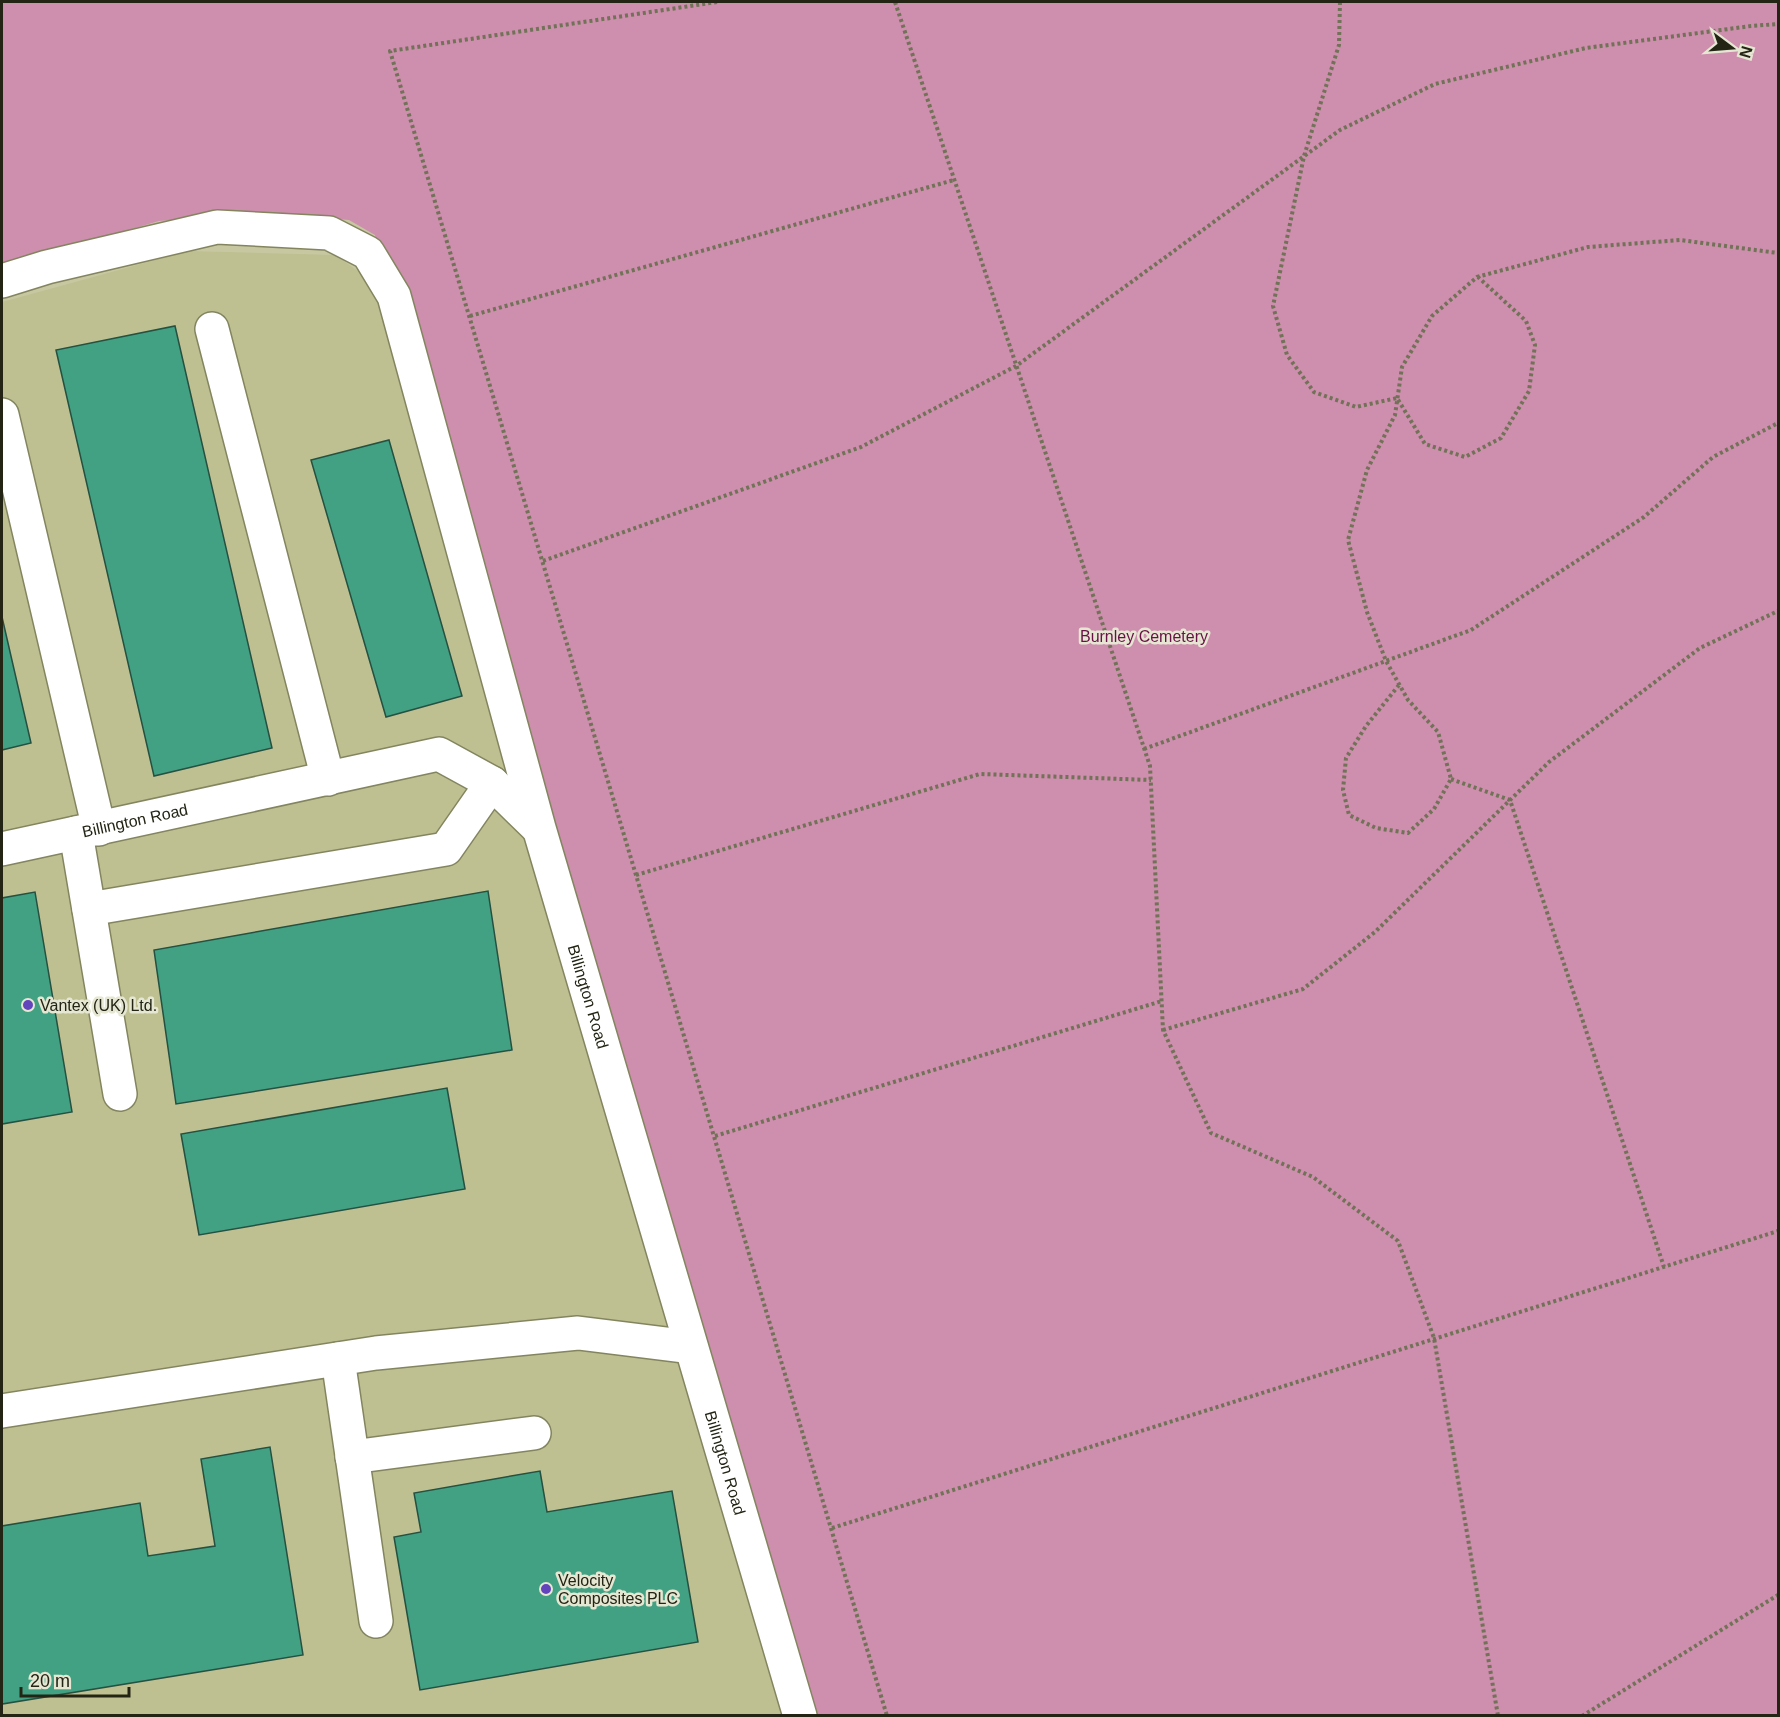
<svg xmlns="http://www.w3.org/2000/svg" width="1780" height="1717" viewBox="0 0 1780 1717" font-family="Arial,sans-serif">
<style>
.built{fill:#bec091}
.green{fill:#ce8ead}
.building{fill:#41a182;stroke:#265041;stroke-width:1.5}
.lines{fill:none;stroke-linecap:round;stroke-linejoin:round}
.minor-casing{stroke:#83855f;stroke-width:36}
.path{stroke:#717257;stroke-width:4;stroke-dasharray:3 3;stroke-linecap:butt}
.minor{stroke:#fff;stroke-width:33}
.poi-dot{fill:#6244bd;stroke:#e6e7d3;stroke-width:2}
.labels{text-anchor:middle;stroke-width:5;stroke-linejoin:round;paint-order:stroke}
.park-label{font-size:16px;fill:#691146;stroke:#e6e7d3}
.street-label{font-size:16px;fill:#232414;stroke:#e6e7d3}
.poi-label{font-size:16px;fill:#232414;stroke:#e6e7d3;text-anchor:start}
</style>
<rect width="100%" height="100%" fill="#c7c8a1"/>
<!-- built -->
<path class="built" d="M188,251L335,255L394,296L800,1715L2,1716V302Z"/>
<!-- green -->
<path class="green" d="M2,2H1778V1715H800L375,235L349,220L265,213L159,221L2,267Z"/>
<!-- building -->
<g class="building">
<path d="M175,326L272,748L154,776L56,350Z"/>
<path d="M389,440L462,696L386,717L311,460Z"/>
<path d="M2,617L31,743L2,750Z"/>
<path d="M488,891L512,1050L176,1104L154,950Z"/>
<path d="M35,892L72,1112L2,1124V898Z"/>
<path d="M447,1088L465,1189L199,1235L181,1134Z"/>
<path d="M270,1447L303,1655L2,1704V1526L140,1503L148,1556L215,1546L201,1459Z"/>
<path d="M540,1471L547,1512L672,1491L698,1642L420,1690L394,1537L421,1532L414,1493Z"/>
</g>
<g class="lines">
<!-- minor casing -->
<g class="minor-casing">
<g id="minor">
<path id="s1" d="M2,281L47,267L217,227L329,233L368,253L394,296L539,828L800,1716"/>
<path d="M212,329L328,779"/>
<path d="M2,415L99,829"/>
<path d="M76,833L120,1094"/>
<path id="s2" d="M2,849L439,754L492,783L537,827"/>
<path d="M89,909L446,849L492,783"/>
<path d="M338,1359L376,1621"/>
<path d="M2,1411L376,1353L578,1333L691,1347"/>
<path d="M352,1457L534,1433"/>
</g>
</g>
<!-- path -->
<g class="path">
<path d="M717,2L390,51L887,1716"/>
<path d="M895,2L1150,766L1163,1030L1211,1133L1313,1177L1398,1241L1434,1338L1498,1716"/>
<path d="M1340,2L1339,45L1304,156L1273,306L1287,355L1314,392L1356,407L1397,398L1425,444L1465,457L1501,438L1529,391L1535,345L1526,321L1478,277"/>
<path d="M470,316L954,180"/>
<path d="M543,561L861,447L1016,366L1340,130L1435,84L1586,48L1751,26L1778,24"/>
<path d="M1399,685L1366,726L1346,758L1343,790L1349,815L1376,828L1408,833L1434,809L1451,779L1438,732L1408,700L1386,661L1367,612L1348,540L1367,470L1395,415L1402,367L1432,316L1477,277L1588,247L1680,240L1778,253"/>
<path d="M1144,749L1471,630L1644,517L1713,457L1778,423"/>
<path d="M1451,779L1510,800L1664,1267"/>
<path d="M636,875L980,774L1151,780"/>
<path d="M1163,1030L1303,989L1375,932L1549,762L1700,648L1778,611"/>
<path d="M715,1136L1162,1001"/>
<path d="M832,1528L1778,1231"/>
<path d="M1582,1716L1778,1595"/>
</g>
<!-- minor -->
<use href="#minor" class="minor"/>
</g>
<!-- markers -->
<g class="poi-dot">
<circle cx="28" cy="1005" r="6"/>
<circle cx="546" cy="1589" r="6"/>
</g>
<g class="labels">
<!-- park labels -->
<g class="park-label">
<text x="1144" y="642">Burnley Cemetery</text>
</g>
<!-- street labels -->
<g class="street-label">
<text dy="6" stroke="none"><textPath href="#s2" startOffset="136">Billington Road</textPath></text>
<text dy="6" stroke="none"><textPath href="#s1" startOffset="1155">Billington Road</textPath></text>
<text dy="6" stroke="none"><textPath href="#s1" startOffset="1641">Billington Road</textPath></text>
</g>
<!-- poi labels -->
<g class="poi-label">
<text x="40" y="1011">Vantex (UK) Ltd.</text>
<text x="558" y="1586">Velocity<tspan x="558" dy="18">Composites PLC</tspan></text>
</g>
</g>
<!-- border -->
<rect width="1780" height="1717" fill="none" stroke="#232414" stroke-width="6"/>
<!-- north arrow -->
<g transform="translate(1732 48) rotate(106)" stroke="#e6e7d3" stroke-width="4.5" paint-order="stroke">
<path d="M0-4.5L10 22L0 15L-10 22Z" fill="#232414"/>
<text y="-9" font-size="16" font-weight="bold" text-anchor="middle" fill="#232414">N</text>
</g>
<!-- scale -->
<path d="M21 1687v9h108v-9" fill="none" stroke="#232414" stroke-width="3"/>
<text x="30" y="1687" font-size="18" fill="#232414" stroke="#e6e7d3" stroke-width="4.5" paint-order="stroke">20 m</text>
</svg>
